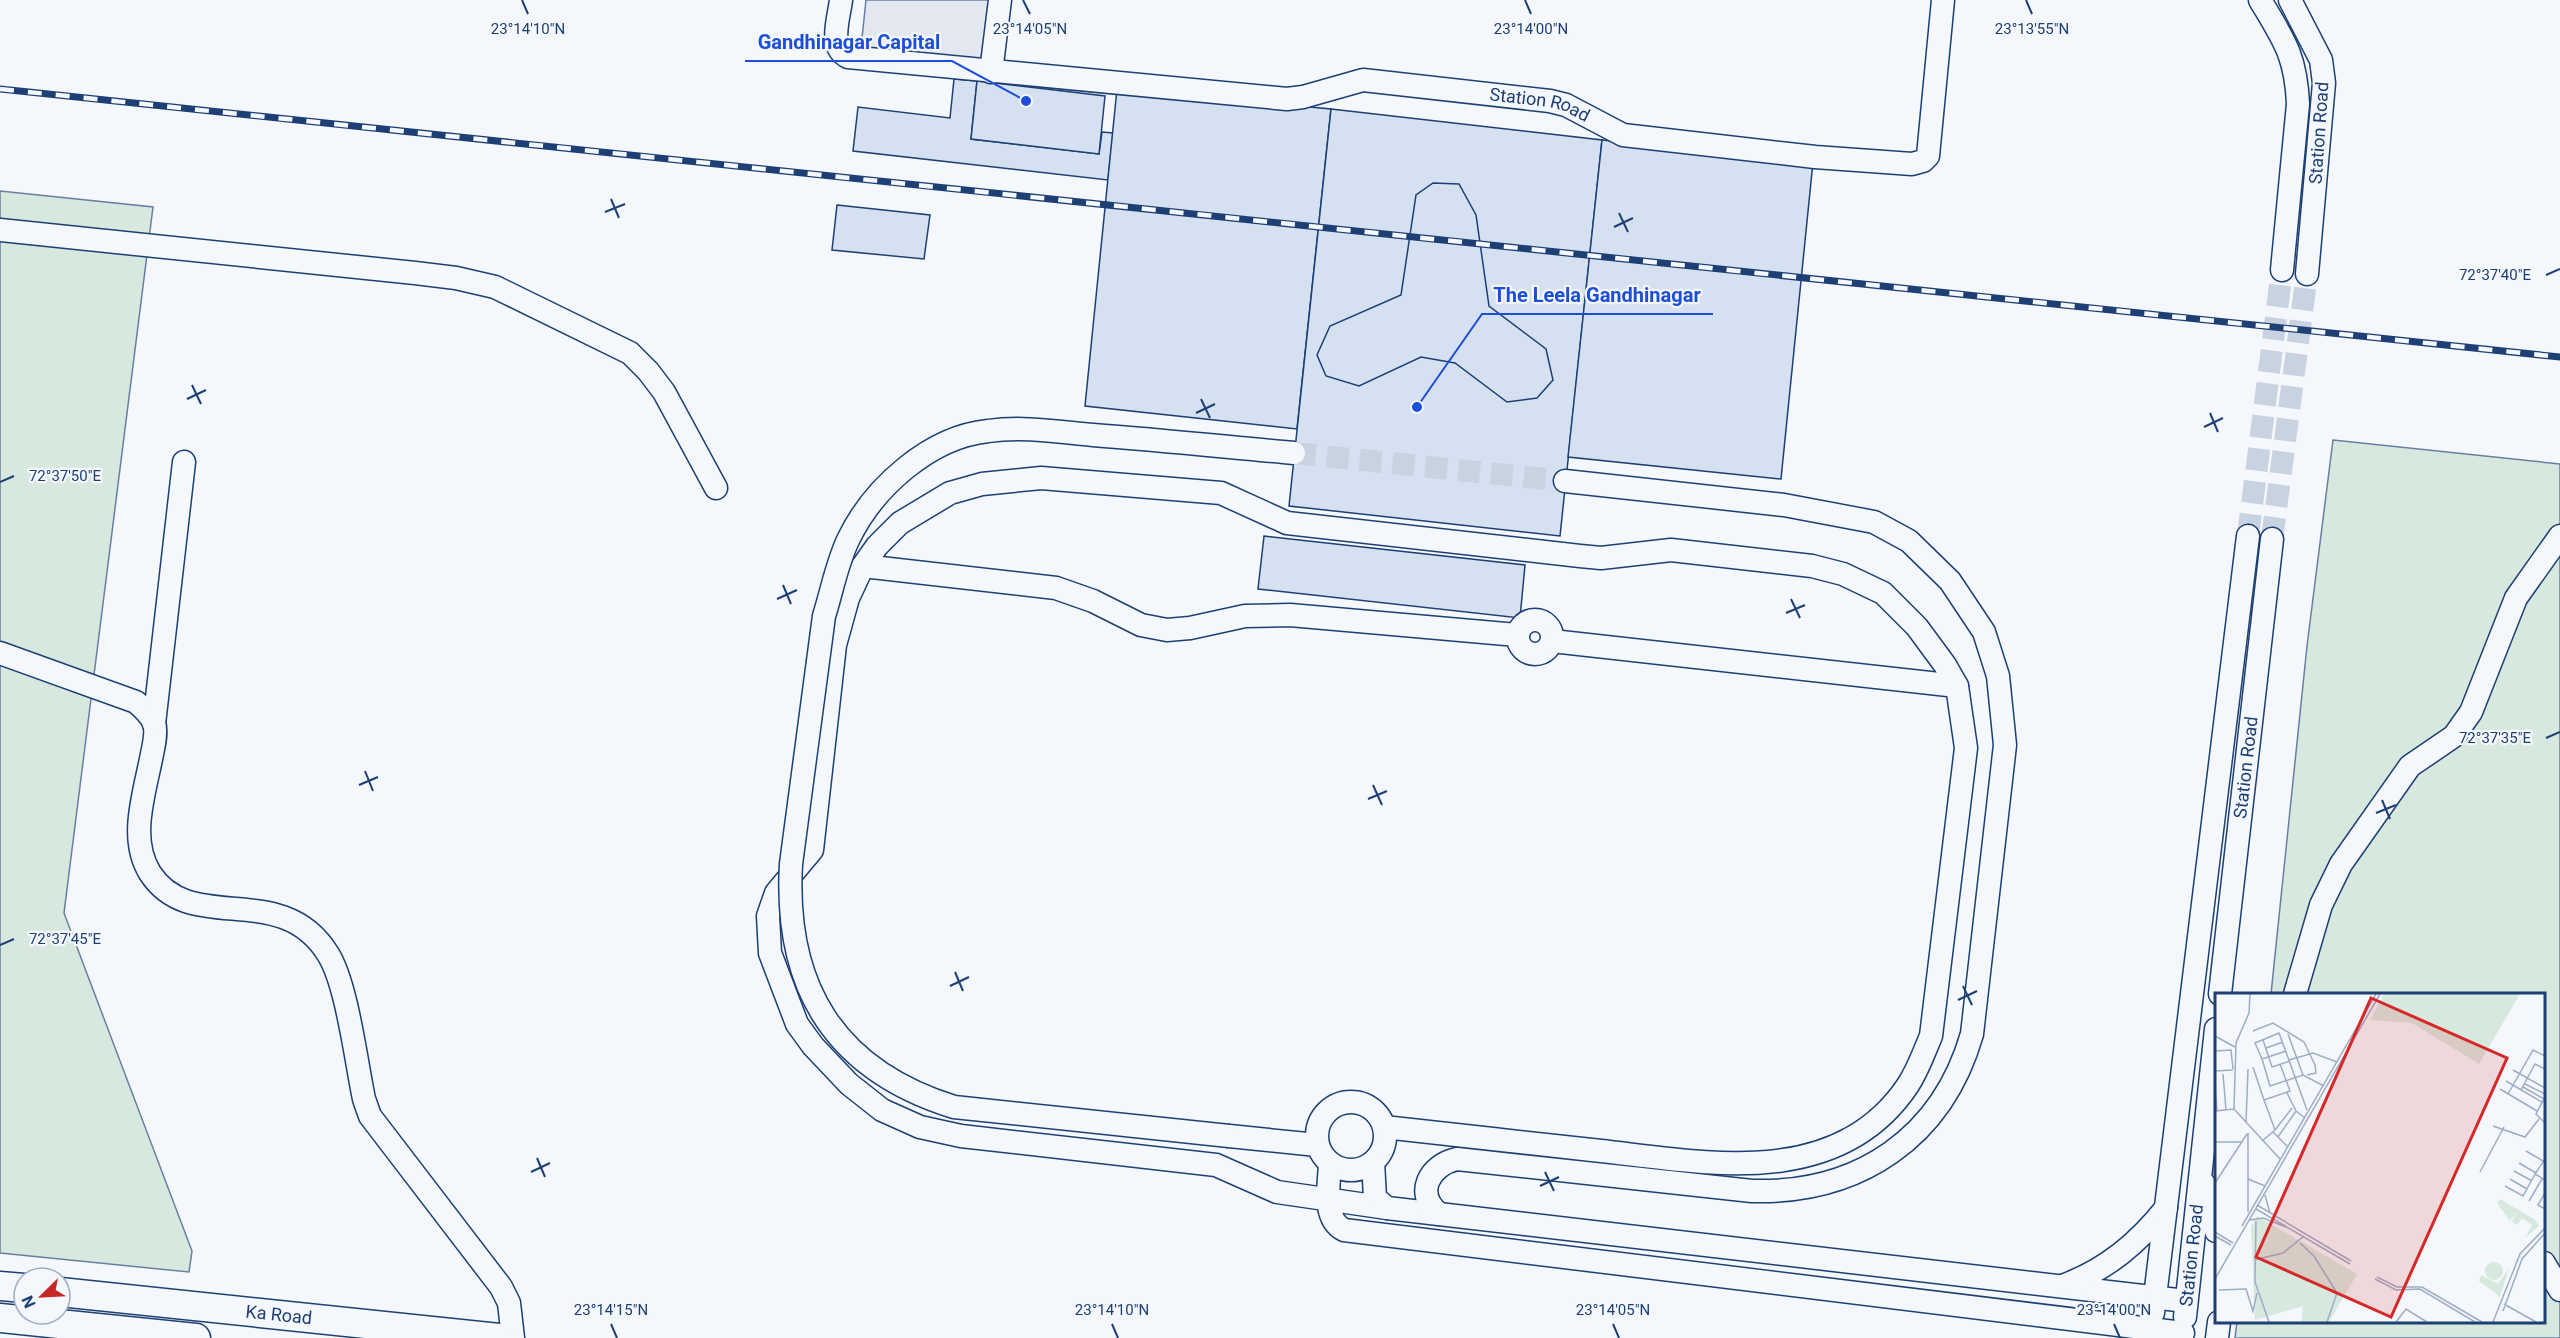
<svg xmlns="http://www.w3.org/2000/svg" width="2560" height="1338" viewBox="0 0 2560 1338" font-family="Roboto,sans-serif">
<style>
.green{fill:#d7e8df;stroke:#687fa3;stroke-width:1.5}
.parking{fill:#e3e8f0;stroke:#687fa3;stroke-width:1.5}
.building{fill:#d5e0f0;stroke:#1d3f73;stroke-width:1.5}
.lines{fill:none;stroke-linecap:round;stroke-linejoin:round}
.minor-tunnel{stroke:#c9d2e0;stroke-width:22;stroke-dasharray:22 11;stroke-linecap:butt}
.minor-casing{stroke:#1d3f73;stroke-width:25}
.major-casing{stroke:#1d3f73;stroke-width:31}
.minor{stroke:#f4f7fb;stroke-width:22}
.major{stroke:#f4f7fb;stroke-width:28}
.rail-casing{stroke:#1d3f73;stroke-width:7}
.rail{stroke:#f4f7fb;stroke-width:4.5;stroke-dasharray:14;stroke-linecap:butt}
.minor-bridge-casing{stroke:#1d3f73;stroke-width:25;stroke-linecap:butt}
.minor-bridge{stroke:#f4f7fb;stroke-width:22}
.ticks{fill:none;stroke:#1d3f73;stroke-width:2}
.labels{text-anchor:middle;stroke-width:4.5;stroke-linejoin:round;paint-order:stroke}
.street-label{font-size:18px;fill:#1d3f73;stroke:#f4f7fb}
.inset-road{fill:none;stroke:#9eadc5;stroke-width:1.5}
.view{fill:#d62828;fill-opacity:0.15;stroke:#d62828;stroke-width:3}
.inset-edge{fill:none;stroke:#1d3f73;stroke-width:3}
.ticks-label{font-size:15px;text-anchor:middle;fill:#1d3f73;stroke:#f4f7fb;stroke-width:4.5;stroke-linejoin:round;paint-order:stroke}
.leader{fill:none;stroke:#1d4ed8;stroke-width:2}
.callout-dot{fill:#1d4ed8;stroke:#f4f7fb;stroke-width:2}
.callout-label{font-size:20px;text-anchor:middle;font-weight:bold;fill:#1d4ed8;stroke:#f4f7fb;stroke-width:4.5;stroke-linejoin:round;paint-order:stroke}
</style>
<rect width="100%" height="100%" fill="#f4f7fb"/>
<!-- green -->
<g class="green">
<path d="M0,191L153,207L64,913L192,1251L189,1272L0,1253Z"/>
<path d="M2333,440L2560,464V1338H2235L2237,1322H2544V994H2271L2307,646Z"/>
</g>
<!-- parking -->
<path class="parking" d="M866,0H999L993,63L861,48Z"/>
<!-- building -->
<g class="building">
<path d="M954,79L977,81L971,139L1099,154L1102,132L1113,133L1108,180L853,151L858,107L950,118Z"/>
<path d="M977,81L1105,96L1099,154L971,139Z"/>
<path d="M1117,89L1331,109L1297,429L1085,406Z"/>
<path d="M1331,109L1602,140L1560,536L1289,506Z"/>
<path d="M1602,140L1813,162L1781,479L1568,457Z"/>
<path d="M1433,183L1459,184L1476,215L1489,306L1546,349L1553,380L1537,398L1507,402L1455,363L1421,357L1359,386L1326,376L1317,355L1330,326L1401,295L1416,195Z"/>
<path d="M837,205L930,215L924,259L832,250Z"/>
<path d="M1264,536L1525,565L1520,618L1258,589Z"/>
</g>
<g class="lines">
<!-- minor-tunnel -->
<g class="minor-tunnel">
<path d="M1294,453L1565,481"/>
<path d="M2248,536L2282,270"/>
<path d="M2272,539L2307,274"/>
</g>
<!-- minor casing -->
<g class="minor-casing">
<g id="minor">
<path id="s1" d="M841,0C839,18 828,47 848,57L1287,99L1303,97L1363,80L1550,101L1566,105L1623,135L1815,157L1912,164L1923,161L1928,156L1943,0"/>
<path d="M2260,0C2284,40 2296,56 2298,104L2282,270"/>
<path d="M2290,0L2321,60L2324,83L2307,274"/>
<path d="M991,72L1000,0"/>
<path d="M0,230L415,273L456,278L495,287L630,353L648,371L664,392L716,488"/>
<path d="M863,566L1056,588L1093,601L1141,625L1167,630L1190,628L1245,616L1290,615L1517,635"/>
<circle cx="1535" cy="637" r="17"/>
<path d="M1552,641L1957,686"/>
<path d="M0,653L136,702C143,708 150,714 154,723C157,731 154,745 152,754C145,792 128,838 150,873C191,937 281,878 328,954C347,984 356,1061 364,1099L370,1116L501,1287L509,1303L513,1338"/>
<path d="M154,724L184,462"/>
<path id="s2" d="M2220,994L2272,539"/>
<path d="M2295,994L2321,905L2341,864L2410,766L2454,736L2471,712L2516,598L2560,536"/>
<circle cx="1351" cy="1136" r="34"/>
<path d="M1384,1127C1456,1135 1529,1143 1601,1151C1707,1163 1838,1190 1908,1085C1918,1070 1924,1052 1931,1036L1966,748L1957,686L1945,665L1917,627L1883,593L1843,574L1812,566L1671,550L1601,558L1580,556L1287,523L1221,493L1041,478L982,484L950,493L900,523L877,546L863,566L848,598L835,645L812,850L776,893L768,916L770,953L797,1024L813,1046L849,1084L882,1110L920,1127L961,1136L1216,1165L1277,1192L1387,1208"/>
<path d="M1229,1136L1317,1145"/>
<path d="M1373,1162L1375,1198L1387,1208L2186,1301"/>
<path d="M1330,1164C1329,1185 1322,1219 1344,1230L2183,1333"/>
<path d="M2204,1184L2216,1231"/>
<path d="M1439,1214C1414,1194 1429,1165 1457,1159L1752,1191C1859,1194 1942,1138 1972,1034L2005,745L1998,676L1984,632L1950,581L1909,541L1874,522L1784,505L1565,481"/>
<path d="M2544,1263L2560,1290"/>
<path d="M2065,1285C2107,1269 2138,1243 2166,1208"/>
<path d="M2153,1313L2248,536"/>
<path id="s3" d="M2185,1317L2216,1029"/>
<path d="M2217,1338L2219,1322"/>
</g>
</g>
<!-- major casing -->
<g class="major-casing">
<g id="major">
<path d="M0,1286L24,1288"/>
<path id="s4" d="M60,1292L499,1338"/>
<path d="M0,1318L196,1338"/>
</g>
</g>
<!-- minor -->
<use href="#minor" class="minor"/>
<!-- major -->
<use href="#major" class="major"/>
<!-- rail casing -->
<g class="rail-casing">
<path id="rail" d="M0,89L2560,357"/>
</g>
<!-- rail -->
<use href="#rail" class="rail"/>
<!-- minor-bridge casing -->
<g class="minor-bridge-casing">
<path id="minor-bridge" d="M1229,1136L954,1107C835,1070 784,987 791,864L824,616C832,591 837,562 849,538C874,487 930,437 988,431C1023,426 1059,432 1093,435C1160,440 1227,447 1294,453"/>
</g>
<!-- minor-bridge -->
<use href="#minor-bridge" class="minor-bridge"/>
</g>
<!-- ticks -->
<path class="ticks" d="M522,0L528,14M1023,0L1030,14M1525,0L1531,14M2026,0L2032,14M611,199L619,218M605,212L625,204M1619,213L1628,232M1614,227L1633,218M2546,275L2560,269M192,385L201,404M187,399L206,390M1201,399L1210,418M1196,413L1215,404M2210,413L2218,432M2204,427L2223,418M0,482L14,476M783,585L791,604M777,599L797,590M1791,599L1800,618M1786,613L1805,605M2546,738L2560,732M365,771L373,791M359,785L378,777M1373,785L1382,805M1368,799L1387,791M2382,800L2390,819M2376,813L2396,805M0,945L14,939M955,972L963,991M950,986L969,977M1963,986L1972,1005M1958,1000L1977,991M537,1158L545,1177M531,1172L550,1163M1545,1172L1554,1191M1540,1186L1559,1177M611,1324L617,1338M1112,1324L1118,1338M1613,1324L1619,1338M2114,1324L2120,1338"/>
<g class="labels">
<!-- street labels -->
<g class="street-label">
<text dy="6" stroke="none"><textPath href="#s1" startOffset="760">Station Road</textPath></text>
<text transform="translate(2319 133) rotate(-86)" y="6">Station Road</text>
<text dy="6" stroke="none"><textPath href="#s2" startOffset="228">Station Road</textPath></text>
<text dy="6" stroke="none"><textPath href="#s3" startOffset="62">Station Road</textPath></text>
<text dy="6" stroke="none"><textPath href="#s4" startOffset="220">Ka Road</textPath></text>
</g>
</g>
<!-- overview -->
<g transform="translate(2215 993)">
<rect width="330" height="330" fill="#f4f7fb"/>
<path d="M169,1H305L264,71L197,30L155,27ZM285,206L319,226L324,233L310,245L317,232L307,225L302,232L297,229L301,219L295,228L282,210ZM42,223L142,281L114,329H86L88,313L40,327L36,234ZM270 278a9 9 0 1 1 18 0a9 9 0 1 1-18 0ZM294,275L285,304L264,288L266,282L283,291Z" fill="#d7e8df"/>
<path class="inset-road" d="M38,38L58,30L89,49L100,72L101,80L92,82M73,41L88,82M0,43L20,54M48,47L57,74L75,68M51,55L68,49M0,58L16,57L18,76M71,58L47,66L55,93L88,82L109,93M47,66L40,50L64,40L92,117M74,67L98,60L122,69M38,74L49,107L75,98L65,71M298,77L330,95M0,78L18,77M8,81L11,117M291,88L327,109M310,91L330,101M0,92L2,118M308,94L329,106M285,96L322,118M306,97L320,71L330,76M72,100L81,118L90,125M293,101L318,57L330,63M330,104L321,121L330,130M19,116L21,50L34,20L35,1M0,118L19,116L65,166M31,130L33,76M278,133L310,144L324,126M60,137L77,115M58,139L73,154M33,140V219M63,144L81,118M47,148L60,137L49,107M0,149H27M311,158L328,168M330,166L320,181L330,187M304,170L321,180M299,178L317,188M265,179L289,134M33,186L50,193M295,186L312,196M0,190L32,141M290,193L308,203L320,181M330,200L323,212L330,216M50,202L55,220M314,208L327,186M42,212L136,268M41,216L135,271M35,227L48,225L71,234M41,228L40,289L54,329M27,233L161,1M0,239L18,250M0,243L16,252M85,250L99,263L122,300L112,329M39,267L68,260L89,243M162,284L182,294H207L267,329M0,286L165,1M160,286L181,297L205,296L260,329M4,297L31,296L38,318L42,300M289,311L321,329M288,318L307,266L330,240M181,329L191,316L212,329M278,329L305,261L330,235"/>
<path class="view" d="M156,5L292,65L176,324L41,264Z"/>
<rect width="330" height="330" class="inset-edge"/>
</g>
<g class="ticks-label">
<text x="528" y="34">23°14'10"N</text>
<text x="1030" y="34">23°14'05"N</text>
<text x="1531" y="34">23°14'00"N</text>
<text x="2032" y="34">23°13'55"N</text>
<text x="2495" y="280">72°37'40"E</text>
<text x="65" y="481">72°37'50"E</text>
<text x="2495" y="743">72°37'35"E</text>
<text x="65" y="944">72°37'45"E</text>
<text x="611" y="1315">23°14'15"N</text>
<text x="1112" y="1315">23°14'10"N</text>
<text x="1613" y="1315">23°14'05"N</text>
<text x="2114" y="1315">23°14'00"N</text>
</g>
<!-- callouts -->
<path class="leader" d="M1026 101L952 61H745M1417 407L1482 314H1713"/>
<g class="callout-dot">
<circle cx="1026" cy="101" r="6"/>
<circle cx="1417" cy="407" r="6"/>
</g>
<g class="callout-label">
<text x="849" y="49">Gandhinagar Capital</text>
<text x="1597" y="302">The Leela Gandhinagar</text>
</g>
<!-- north arrow -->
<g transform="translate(42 1296) rotate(246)"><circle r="28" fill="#f4f7fb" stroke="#9eadc5" stroke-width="1.5"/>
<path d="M0-4.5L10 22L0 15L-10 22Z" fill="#c62828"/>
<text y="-9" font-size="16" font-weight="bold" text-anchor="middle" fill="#1d3f73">N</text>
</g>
</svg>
